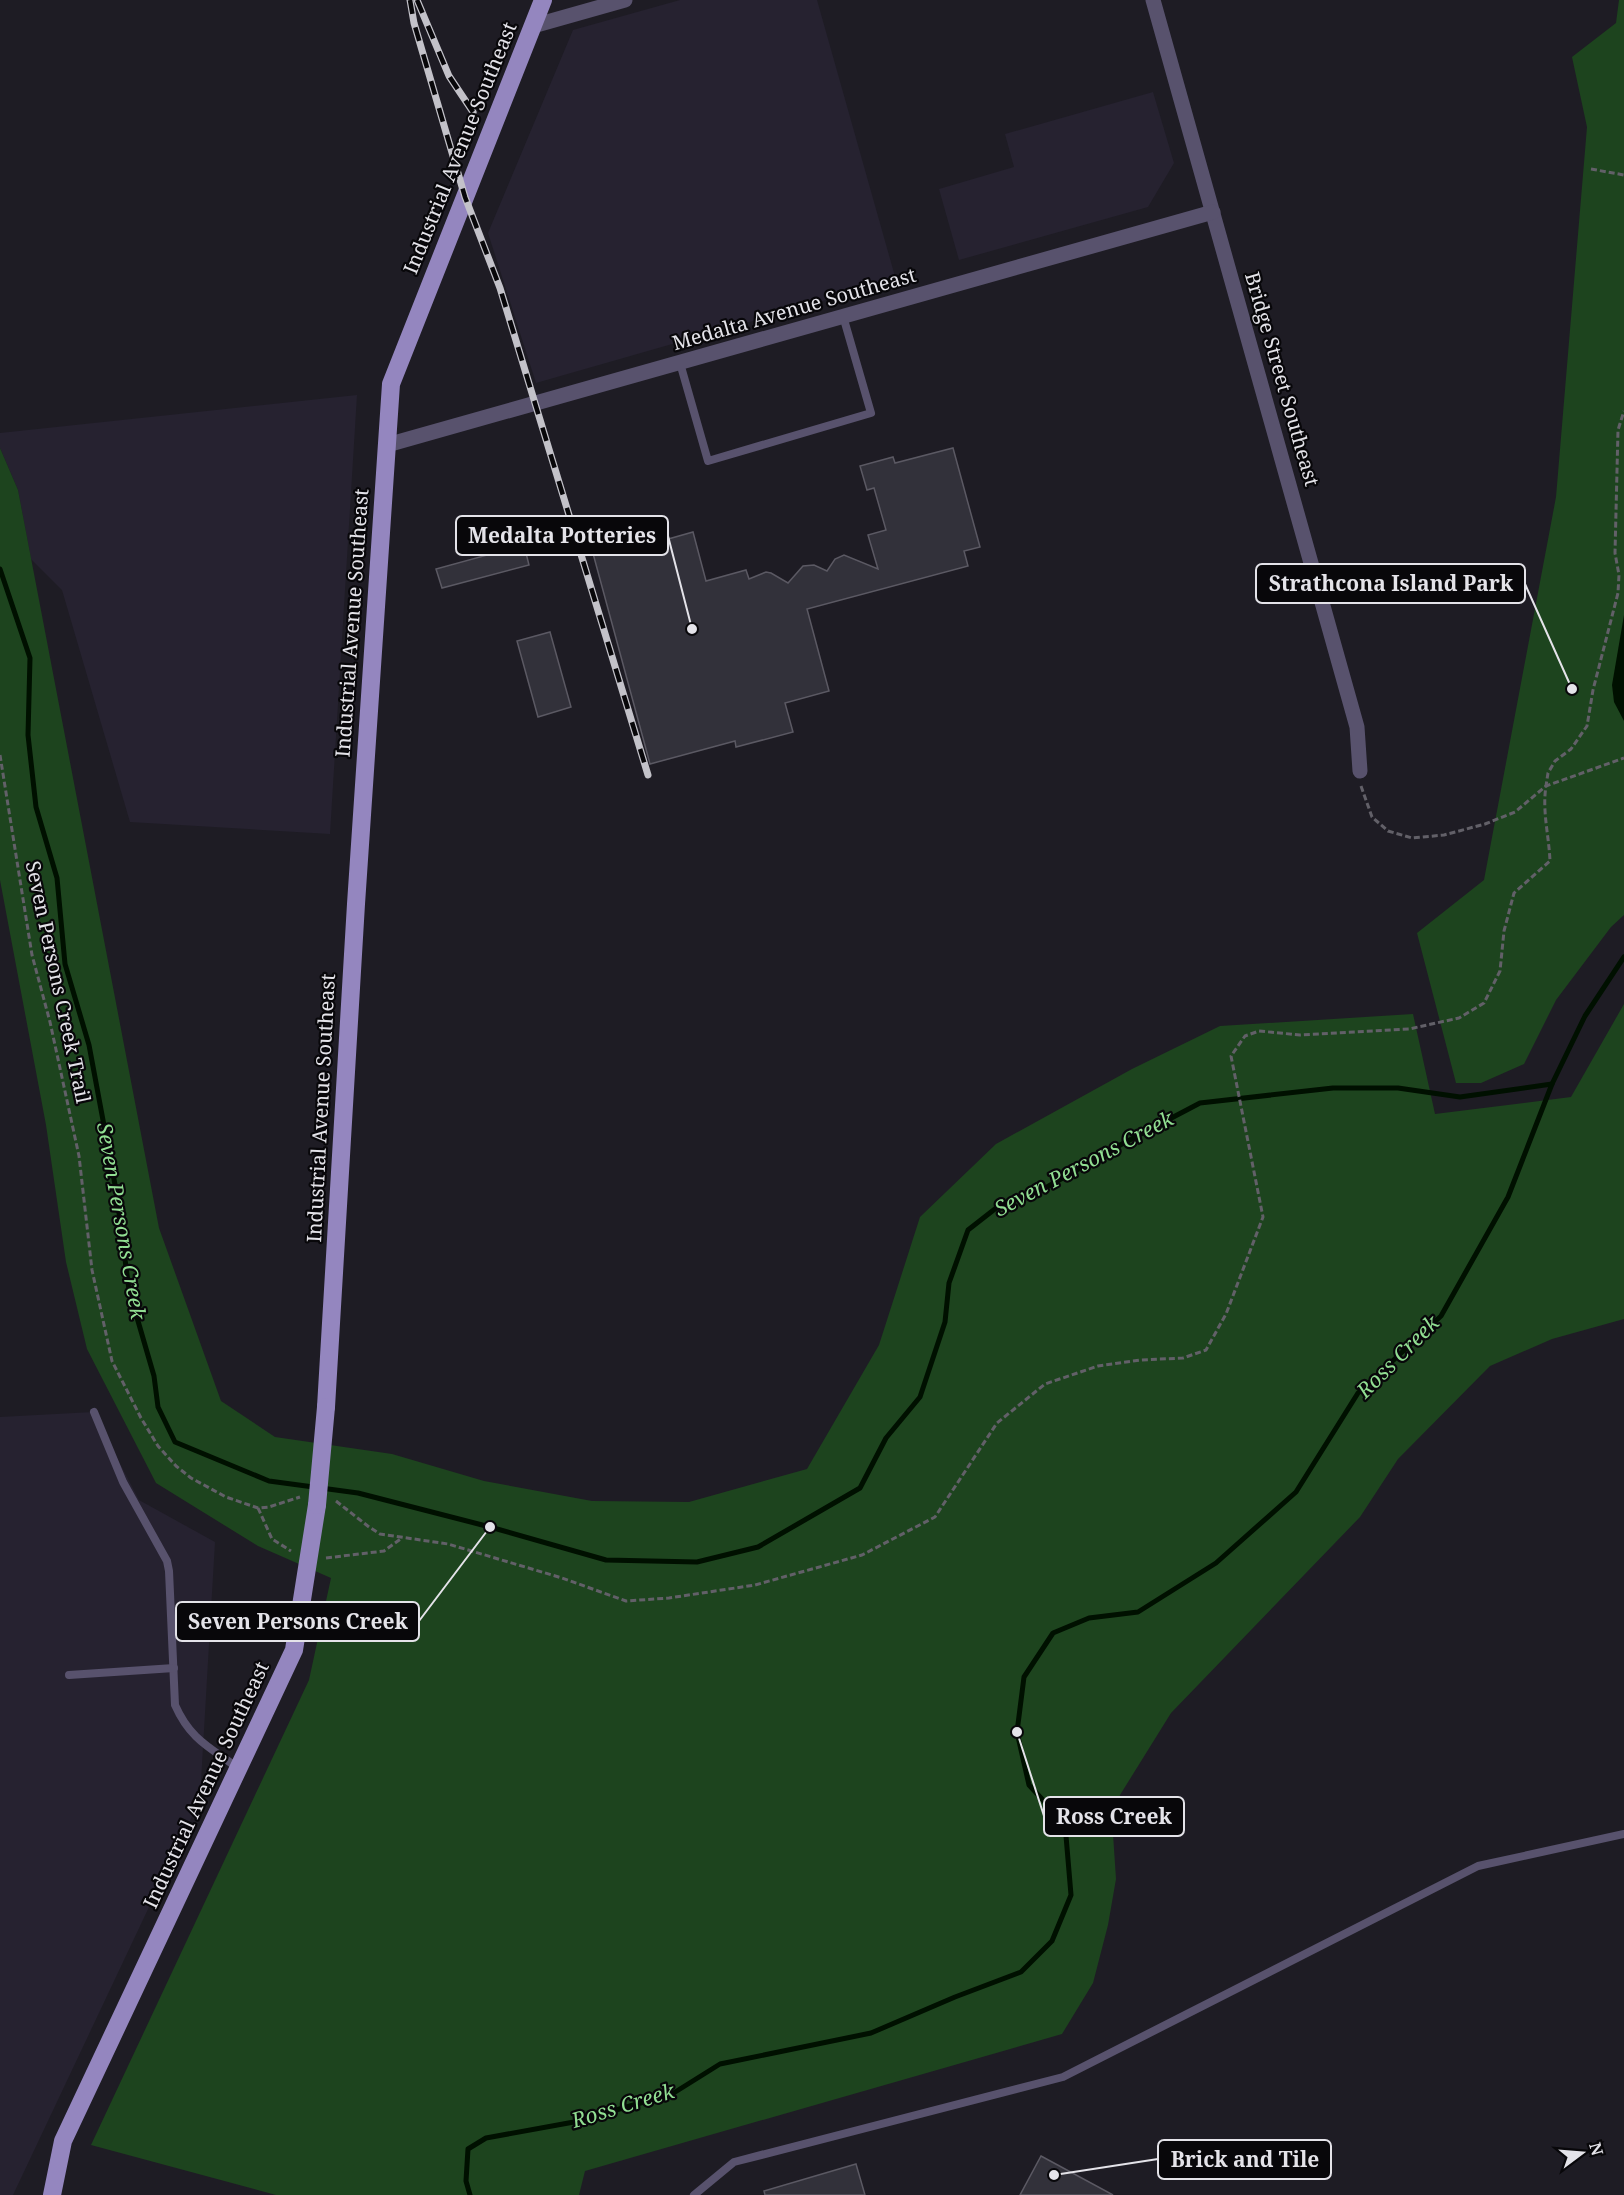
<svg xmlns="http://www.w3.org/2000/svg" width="1624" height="2195" viewBox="0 0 1624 2195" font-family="'Noto Serif',serif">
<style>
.built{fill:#262230}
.green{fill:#1d441e}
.water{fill:#001000}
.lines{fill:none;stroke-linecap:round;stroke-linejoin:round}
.stream{stroke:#001000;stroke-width:5}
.building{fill:#32313a;stroke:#5b5963;stroke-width:1.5}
.path{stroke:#626068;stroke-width:3;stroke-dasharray:6 3;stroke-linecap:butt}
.lane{stroke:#58526d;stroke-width:8}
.street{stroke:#58526d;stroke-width:15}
.primary{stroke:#9486bf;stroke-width:18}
.rail-casing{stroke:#c3c2c9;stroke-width:7}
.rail{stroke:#08070a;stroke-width:4.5;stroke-dasharray:14;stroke-linecap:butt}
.primary-bridge{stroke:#9486bf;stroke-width:18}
.labels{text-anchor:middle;stroke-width:4.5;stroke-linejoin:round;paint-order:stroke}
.street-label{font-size:20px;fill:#e4e3e9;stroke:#08070a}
.water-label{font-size:21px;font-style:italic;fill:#91de92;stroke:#08070a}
.leader{fill:none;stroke:#e4e3e9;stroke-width:2}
.callout-dot{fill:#e4e3e9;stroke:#08070a;stroke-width:2}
.callout{fill:#08070a;stroke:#e4e3e9;stroke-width:2}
.callout-label{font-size:21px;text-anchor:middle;font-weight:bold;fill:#e4e3e9}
</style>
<rect width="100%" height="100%" fill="#1e1c24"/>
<!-- built -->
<g class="built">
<path d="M680,0H817L896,280L536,383L488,233L573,30Z"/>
<path d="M1153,92L1174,163L1148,207L959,260L939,189L1014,167L1005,134Z"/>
<path d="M357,395L330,834L130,822L62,590L31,559L18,490L0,448V433Z"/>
<path d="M93,1412L139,1500L215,1542L200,1799L13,2195H0V1417Z"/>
</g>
<!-- green -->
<g class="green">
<path d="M1619,0H1624V915L1611,927L1556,1000L1524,1064L1481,1083H1456L1417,933L1484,880L1556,497L1587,127L1572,57L1616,23Z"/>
<path d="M0,448L18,490L159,1228L221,1401L275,1437L392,1454L484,1481L592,1501L689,1502L807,1469L879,1345L920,1217L996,1144L1132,1069L1220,1026L1413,1014L1435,1114L1571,1097L1624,1004V1319L1552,1339L1490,1366L1398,1459L1360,1517L1171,1713L1120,1795L1112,1819L1116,1879L1108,1925L1093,1983L1062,2034L585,2171L579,2195H276L91,2145L309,1680L331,1578L258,1546L156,1483L87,1349L66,1262L46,1125L0,880Z"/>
</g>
<!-- water -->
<path class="water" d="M1624,615V721L1614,702L1612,685Z"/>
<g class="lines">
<!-- stream -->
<g class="stream">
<path d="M0,569L30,658L28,735L36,807L57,878L65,964L89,1045L116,1190L129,1290L154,1376L158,1407L175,1442L269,1481L358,1493L490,1527L606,1560L697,1562L758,1547L860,1488L886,1438L920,1397L945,1322L949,1283L968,1230L1000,1205L1047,1187L1122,1144L1200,1103L1333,1088H1398L1460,1097L1552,1084"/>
<path d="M470,2195L466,2181L468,2149L486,2138L574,2122L672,2094L720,2064L871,2033L955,1997L1021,1972L1052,1941L1071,1895L1065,1824L1029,1785L1017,1732L1024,1677L1053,1633L1089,1618L1138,1612L1216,1563L1296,1492L1358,1393L1441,1316L1508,1197L1552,1084L1585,1016L1624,957"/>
</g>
</g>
<!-- building -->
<g class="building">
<path d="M953,448L980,547L964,551L968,566L807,609L829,691L785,703L793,732L736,747L735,741L650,764L591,546L629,535L633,549L693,532L706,581L746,570L749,579L766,572L771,573L788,583L803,566L814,565L827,571L835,559L844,555L878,569L868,535L886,530L874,488L867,490L860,466L893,457L895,463Z"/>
<path d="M524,545L529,565L442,588L436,569Z"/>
<path d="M550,632L571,707L538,717L517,641Z"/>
<path d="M1041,2156L1113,2195H1020Z"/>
<path d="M856,2164L865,2195H765L764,2191Z"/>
</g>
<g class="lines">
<!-- path -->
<g class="path">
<path d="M1591,169L1624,175"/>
<path d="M0,755L32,955L50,1022L79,1156L92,1270L112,1361L141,1418L158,1446L176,1466L191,1478L226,1497L258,1508L269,1507L300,1497"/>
<path d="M1361,786L1372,817L1388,831L1412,838L1444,835L1485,824L1515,812L1546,786L1548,773L1555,761L1571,749L1587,726L1593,690L1618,593L1619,575L1615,553L1618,430L1624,411"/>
<path d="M336,1501L369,1527L380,1534L448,1544L562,1578L626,1601L669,1598L755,1585L862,1555L935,1517L997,1423L1045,1384L1098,1366L1140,1360L1183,1358L1206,1350L1226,1314L1263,1217L1231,1056L1245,1036L1259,1031L1300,1035L1409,1029L1459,1018L1484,1003L1500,971L1504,931L1514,893L1550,861C1549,836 1542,811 1546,786L1624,758"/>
<path d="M258,1508L272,1539L291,1551"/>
<path d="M326,1558L384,1551L402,1538"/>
</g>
<!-- lane -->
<g class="lane">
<path d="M680,363L708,461L871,413L843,316"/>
<path d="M94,1412L123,1482L167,1561L169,1571L175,1705C190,1739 209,1747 238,1768"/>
<path d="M69,1675L174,1668"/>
<path d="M694,2195L734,2162L1063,2077L1478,1866L1624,1834"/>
</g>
<!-- street -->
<g class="street">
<path d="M1153,0L1357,727L1360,771"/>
<path d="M533,26L625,0"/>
<path d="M387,445L1213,212"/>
</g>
<!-- primary -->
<g class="primary">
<path d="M326,1407L356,904L391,384L543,0"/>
<path d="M52,2195L63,2141L294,1650L317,1505"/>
</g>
<!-- rail casing -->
<g class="rail-casing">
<g id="rail">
<path d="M410,0L414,23L465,197L500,288L648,775"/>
<path d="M417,0L449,76L473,112"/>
</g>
</g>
<!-- rail -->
<use href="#rail" class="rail"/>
<!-- primary-bridge -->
<path class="primary-bridge" d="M317,1505L326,1407"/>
</g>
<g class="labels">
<!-- street labels -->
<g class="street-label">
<text transform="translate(460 148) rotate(-68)" y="7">Industrial Avenue Southeast</text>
<text transform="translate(794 309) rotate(-16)" y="7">Medalta Avenue Southeast</text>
<text transform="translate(1282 379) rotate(74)" y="7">Bridge Street Southeast</text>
<text transform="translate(352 623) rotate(-86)" y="7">Industrial Avenue Southeast</text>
<text transform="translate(58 982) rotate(78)" y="7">Seven Persons Creek Trail</text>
<text transform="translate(321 1108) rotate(-87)" y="7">Industrial Avenue Southeast</text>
<text transform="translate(206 1785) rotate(-65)" y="7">Industrial Avenue Southeast</text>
</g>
<!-- water labels -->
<g class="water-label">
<text transform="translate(1084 1164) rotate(-28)" y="7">Seven Persons Creek</text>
<text transform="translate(121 1221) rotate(80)" y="7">Seven Persons Creek</text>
<text transform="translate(1398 1357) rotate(-45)" y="7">Ross Creek</text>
<text transform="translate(623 2106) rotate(-17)" y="7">Ross Creek</text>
</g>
</g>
<!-- callouts -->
<path class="leader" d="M692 629L668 536M1572 689L1525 584M490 1527L419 1621M1017 1732L1044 1816M1054 2175L1158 2159"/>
<g class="callout-dot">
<circle cx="692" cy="629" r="6"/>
<circle cx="1572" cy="689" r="6"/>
<circle cx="490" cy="1527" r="6"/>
<circle cx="1017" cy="1732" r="6"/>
<circle cx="1054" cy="2175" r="6"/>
</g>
<g class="callout">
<rect x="456" y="516" width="212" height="39" rx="6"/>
<rect x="1256" y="564" width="269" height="39" rx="6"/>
<rect x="176" y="1602" width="243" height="39" rx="6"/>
<rect x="1044" y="1797" width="140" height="39" rx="6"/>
<rect x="1158" y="2140" width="173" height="39" rx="6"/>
</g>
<g class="callout-label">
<text x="562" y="543">Medalta Potteries</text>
<text x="1391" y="591">Strathcona Island Park</text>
<text x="298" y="1629">Seven Persons Creek</text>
<text x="1114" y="1824">Ross Creek</text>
<text x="1245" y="2167">Brick and Tile</text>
</g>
<!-- north arrow -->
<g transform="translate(1582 2153) rotate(74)" stroke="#08070a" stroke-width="4.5" paint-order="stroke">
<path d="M0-4.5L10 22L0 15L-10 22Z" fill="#e4e3e9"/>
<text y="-9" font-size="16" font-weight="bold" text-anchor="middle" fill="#e4e3e9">N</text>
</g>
</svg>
